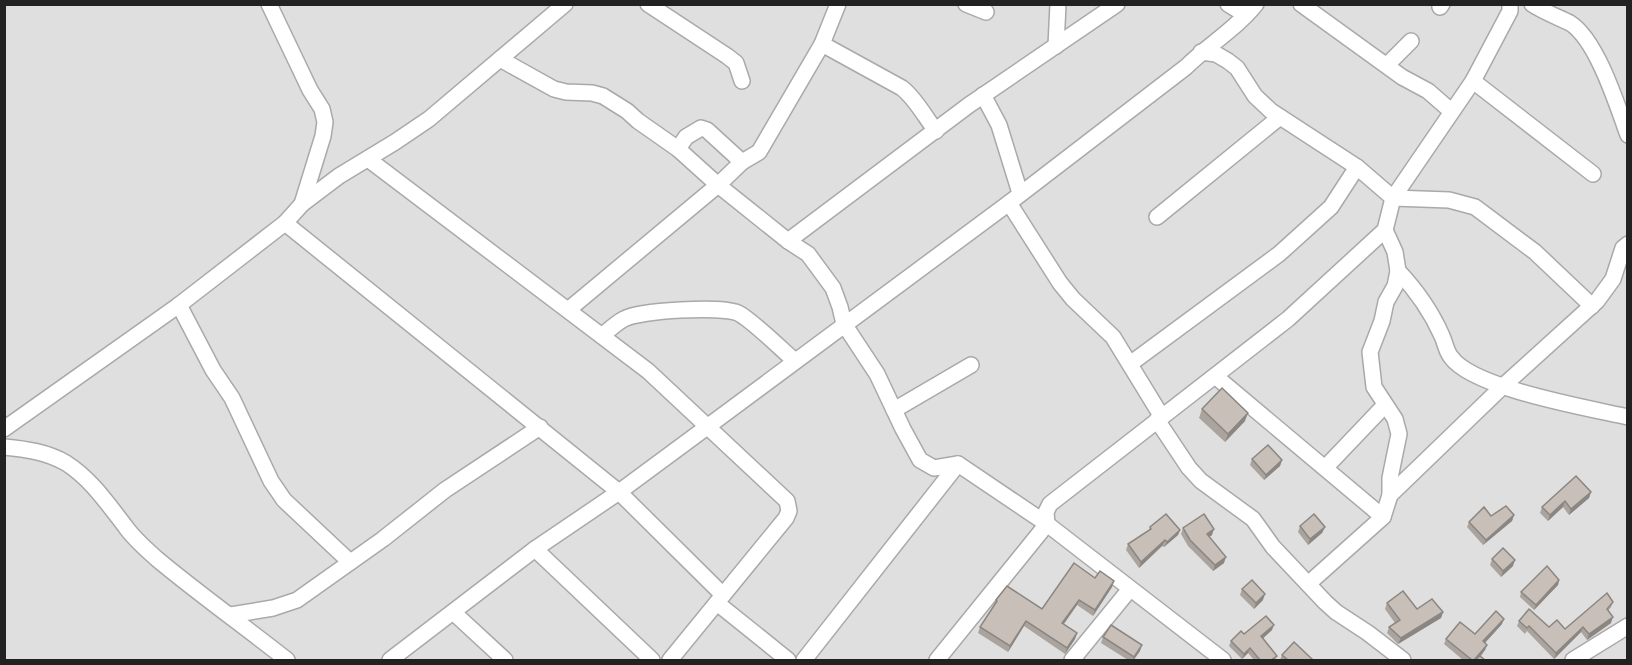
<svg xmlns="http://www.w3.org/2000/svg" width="1632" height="665" viewBox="0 0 1632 665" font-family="Signika,sans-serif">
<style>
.residential{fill:#e0dfdf}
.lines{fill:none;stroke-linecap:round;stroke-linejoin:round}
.minor-casing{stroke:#a9a9a9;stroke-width:18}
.minor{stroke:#fff;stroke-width:15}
.wall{fill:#aba49e}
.shaded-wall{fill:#8b8681}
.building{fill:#c7bfb8;stroke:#8b8681;stroke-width:1.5}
</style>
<rect width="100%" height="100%" fill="#f2efe9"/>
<!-- residential -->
<rect class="residential" x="5" y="5" width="1622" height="655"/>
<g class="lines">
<!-- minor casing -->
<g class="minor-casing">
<g id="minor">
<path d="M269,4L310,90L322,109L325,122L323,136L302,204"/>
<path d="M648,4L727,56L736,63L742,81"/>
<path d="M966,4L986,12"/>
<path d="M1228,4L1246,15"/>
<path d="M1301,4L1402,77L1428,91L1451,111"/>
<path d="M1532,4C1544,12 1558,17 1570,23C1597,40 1617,105 1628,135"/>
<path d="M1440,7L1442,4"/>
<path d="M822,44L902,88C916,99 925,117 936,131"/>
<path d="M1056,46L1058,4"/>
<path d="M1201,52L1216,54L1228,61L1237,68L1255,96L1271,111L1357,167L1393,198L1449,200L1475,207L1535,252L1592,306"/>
<path d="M500,59L554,89L566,92L592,93L603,96L627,111L638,121L678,149L718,185L788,241L808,254L833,288L840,307L844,324L877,374L903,429L920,460L934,468L958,464L1047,524L1223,660"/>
<path d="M1387,65L1411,41"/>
<path d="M1473,81L1593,174"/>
<path d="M983,95L999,125L1020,193"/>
<path d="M678,149L686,137L701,128L707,130L742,162L759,152L822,44L838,4"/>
<path d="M368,159L648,371L787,501L789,511L786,518L670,660"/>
<path d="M1009,203L1060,283L1073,299L1113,337L1162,417"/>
<path d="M1157,217L1280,117"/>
<path d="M285,223L619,492L723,595"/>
<path d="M788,241L969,105L1117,4"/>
<path d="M1398,271C1416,290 1431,311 1442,336C1445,342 1446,351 1451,357C1472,388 1588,408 1628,417"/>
<path d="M179,305L213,370L232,398L271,481L284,500L350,562"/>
<path d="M568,310L718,185L742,162"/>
<path d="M602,336C609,330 616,323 624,319C640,310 721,306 738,313C752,320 781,349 795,361"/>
<path d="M1130,364L1279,254L1331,207L1357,167"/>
<path d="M1215,376L1383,517"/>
<path d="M894,410L971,365"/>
<path d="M1157,420L1189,468L1201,481L1253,519L1273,547L1325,602L1336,612L1368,633L1403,660"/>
<path d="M4,429L179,305L285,223L302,204L339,176L395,142L429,119L565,4"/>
<path d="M4,447C26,449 47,452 66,463C91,479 107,503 125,526C133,538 146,549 157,559C199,594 244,626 287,660"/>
<path d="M1325,468L1385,405"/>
<path d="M1390,495L1502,387L1597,301L1613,279L1623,248L1628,244"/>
<path d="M535,549L652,660"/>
<path d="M1308,584L1383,517L1390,495V478L1399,434L1395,419L1374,387L1370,352L1382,321L1386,302L1395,286L1398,271L1395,252L1385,230"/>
<path d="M717,603L788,660"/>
<path d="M453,612L505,660"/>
<path d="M231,615L273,608L297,600L383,539L445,490L540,427"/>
<path d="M390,660L535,549L619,492L707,427L1009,203L1186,67C1208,45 1236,29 1256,4"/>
<path d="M804,660L958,464"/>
<path d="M937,660L1047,524L1046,512L1050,504L1288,319L1385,230L1393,198L1473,81L1510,11V4"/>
<path d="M1072,660L1130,589"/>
<path d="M1573,660L1628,626"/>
</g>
</g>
<!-- minor -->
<use href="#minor" class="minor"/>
</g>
<!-- wall -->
<g class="wall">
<path d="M1202,409L1245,421L1225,442L1199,418Z"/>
<path d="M1252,459L1282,460L1280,466L1264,480L1250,465Z"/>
<path d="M1591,492L1589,498L1569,515L1563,507L1548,521L1540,513L1542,507Z"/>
<path d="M1514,515L1512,521L1483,545L1467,527L1469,522L1491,516Z"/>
<path d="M1300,526L1325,527L1322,533L1308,545L1298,532Z"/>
<path d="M1150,527L1180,530L1178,535L1164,547L1162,546L1139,568L1126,550L1128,544L1149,530Z"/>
<path d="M1183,528L1212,535L1209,537L1224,563L1213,571L1188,546L1181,534Z"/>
<path d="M1492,559L1513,566L1501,577L1490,565Z"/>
<path d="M1095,578L1114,581L1112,587L1093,616L1077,605L1064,624L1077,633L1075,639L1065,654L1024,626L1008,652L978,633L980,627L994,605L996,600L1042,609Z"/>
<path d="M1559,580L1558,585L1534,610L1520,597L1521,592Z"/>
<path d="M1242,589L1263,600L1254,609L1240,595Z"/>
<path d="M1613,602L1611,607L1608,611L1611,623L1587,640L1581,632L1554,659L1527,631L1525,634L1517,626L1519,621L1549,627L1565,629Z"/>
<path d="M1387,603L1417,609L1443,612L1441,618L1398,644L1387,633L1389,627L1395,623L1385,609Z"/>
<path d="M1502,624L1485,643L1487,645L1485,650L1481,656L1485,660H1463L1444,644L1446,639L1475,634Z"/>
<path d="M1272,630L1262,639L1277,656L1275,660H1254L1248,653L1242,659L1229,646L1231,641L1244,634Z"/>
<path d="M1103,637L1140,651L1134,660H1128L1101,643Z"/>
<path d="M1282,655L1313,660H1280Z"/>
</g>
<!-- shaded-wall -->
<g class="shaded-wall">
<path d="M1248,413L1245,421L1225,442L1228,434Z"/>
<path d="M1282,460L1280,466L1264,480L1266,475Z"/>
<path d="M1591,492L1589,498L1569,515L1571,509Z"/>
<path d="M1565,501L1563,507L1548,521L1550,515Z"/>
<path d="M1514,515L1512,521L1483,545L1486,540Z"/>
<path d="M1325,527L1322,533L1308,545L1310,539Z"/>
<path d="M1214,529L1212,535L1205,540L1207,534Z"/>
<path d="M1180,530L1178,535L1164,547L1167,542Z"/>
<path d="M1165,540L1162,546L1139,568L1141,562Z"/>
<path d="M1226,557L1224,563L1213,571L1215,565Z"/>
<path d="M1515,560L1513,566L1501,577L1503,571Z"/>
<path d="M1559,580L1558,585L1534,610L1536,605Z"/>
<path d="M1114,581L1112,587L1093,616L1095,610Z"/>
<path d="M1265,594L1263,600L1254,609L1256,603Z"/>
<path d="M1079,600L1077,605L1060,629L1062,623Z"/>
<path d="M1443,612L1441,618L1398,644L1401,638Z"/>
<path d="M1613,617L1611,623L1587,640L1589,634Z"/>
<path d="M1504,619L1502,624L1481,647L1483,641Z"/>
<path d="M1026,621L1024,626L1008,652L1010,646Z"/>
<path d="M1274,625L1272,630L1259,642L1261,636Z"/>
<path d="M1583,627L1581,632L1554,659L1556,653Z"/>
<path d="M1077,633L1075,639L1065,654L1067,648Z"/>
<path d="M1142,645L1140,651L1133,660L1134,657Z"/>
<path d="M1487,645L1485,650L1477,660H1474Z"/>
<path d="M1250,648L1248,653L1242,659L1244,654Z"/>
</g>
<!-- building -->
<g class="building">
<path d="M1222,388L1248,413L1228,434L1202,409Z"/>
<path d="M1268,445L1282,460L1266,475L1252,459Z"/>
<path d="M1576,476L1591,492L1571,509L1565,501L1550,515L1542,507Z"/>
<path d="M1506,506L1514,515L1486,540L1469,522L1484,507L1491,516Z"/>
<path d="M1166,514L1180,530L1167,542L1165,540L1141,562L1128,544L1151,529L1150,527Z"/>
<path d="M1204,514L1214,529L1207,534L1226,557L1215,565L1190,540L1183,528Z"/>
<path d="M1314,514L1325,527L1310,539L1300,526Z"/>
<path d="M1503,548L1515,560L1503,571L1492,559Z"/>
<path d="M1074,563L1095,578L1100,571L1114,581L1095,610L1079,600L1062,623L1077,633L1067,648L1026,621L1010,646L980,627L997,601L996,600L1007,586L1042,609Z"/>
<path d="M1547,566L1559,580L1536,605L1521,592Z"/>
<path d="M1252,580L1265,594L1256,603L1242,589Z"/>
<path d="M1403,591L1417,609L1432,599L1443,612L1401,638L1389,627L1400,620L1387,603Z"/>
<path d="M1607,593L1613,602L1607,609L1613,617L1589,634L1583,627L1556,653L1529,626L1527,628L1519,621L1529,609L1549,627L1557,620L1565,629Z"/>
<path d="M1496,611L1504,619L1483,641L1487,645L1474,660H1472L1446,639L1460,622L1475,634Z"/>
<path d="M1266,616L1274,625L1261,636L1277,656L1271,660H1260L1250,648L1244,654L1231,641L1241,631L1244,634Z"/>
<path d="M1111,625L1142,645L1134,657L1103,637Z"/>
<path d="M1294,642L1313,660H1288L1282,655Z"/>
<path d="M1480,656L1485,660H1475Z"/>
</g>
<!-- border -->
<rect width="1632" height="665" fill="none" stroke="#222222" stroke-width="12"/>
</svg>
